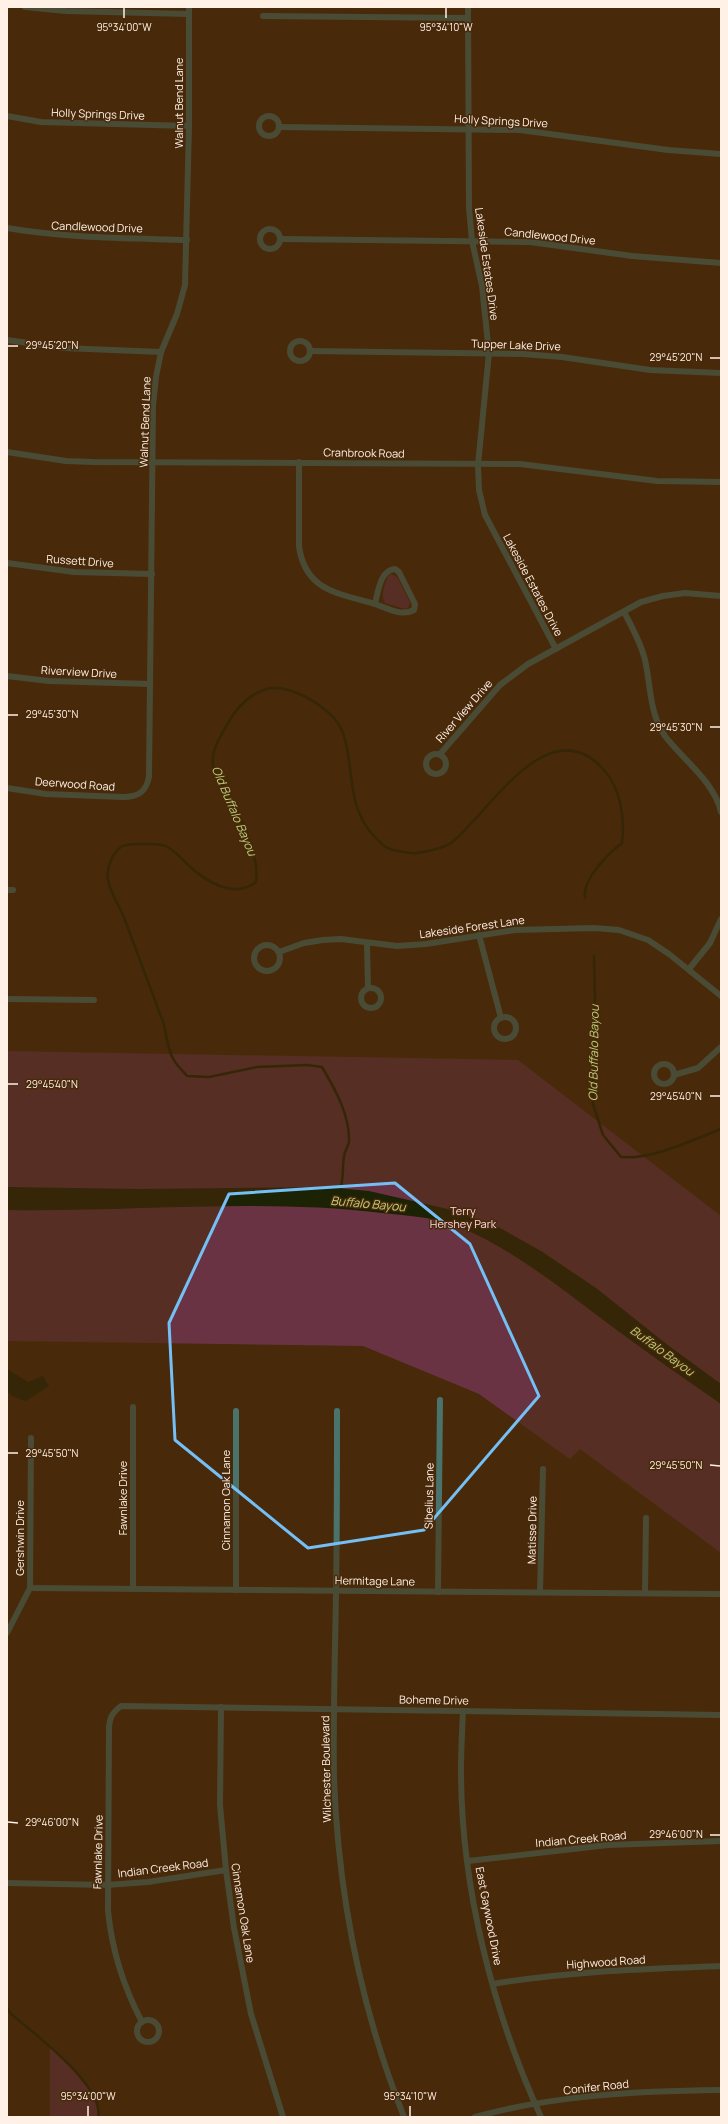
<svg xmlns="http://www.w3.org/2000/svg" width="728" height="2124" viewBox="0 0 728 2124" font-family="Manrope,sans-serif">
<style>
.green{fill:#693344}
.water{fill:#1c2204}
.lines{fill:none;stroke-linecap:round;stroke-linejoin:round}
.stream{stroke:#1c2204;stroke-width:2.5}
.minor{stroke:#4a736b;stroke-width:6}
.marked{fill:none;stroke:#74c0f6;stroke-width:3;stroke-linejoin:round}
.ticks{fill:none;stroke:#fff1e6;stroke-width:1.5}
.labels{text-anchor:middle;stroke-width:3;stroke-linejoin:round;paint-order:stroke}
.street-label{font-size:11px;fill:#fff1e6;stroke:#48290a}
.park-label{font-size:11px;fill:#fed7e1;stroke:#48290a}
.water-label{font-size:12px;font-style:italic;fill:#bbd07b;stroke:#48290a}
.ticks-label{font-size:10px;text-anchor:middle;fill:#fff1e6;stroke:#48290a;stroke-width:3;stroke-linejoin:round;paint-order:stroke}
</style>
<rect width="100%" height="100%" fill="#48290a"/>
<!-- green -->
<g class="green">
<path d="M391,574L397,577L410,603L408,608L405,609L385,603C380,594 385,585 388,576Z"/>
<path d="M7,1051L518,1060L721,1216V1553L580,1449L570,1459L479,1394L363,1346L7,1341Z"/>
<path d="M50,2045C65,2058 102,2097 98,2117H50Z"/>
</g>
<!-- water -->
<g class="water">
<path d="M7,1187L139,1189L325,1187L369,1191L452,1210L500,1228L541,1251L596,1288L669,1346L721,1384V1404C685,1379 649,1354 614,1328C567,1293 516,1251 462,1228C437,1217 409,1216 382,1213C260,1198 131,1212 7,1210Z"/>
<path d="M7,1369L28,1382L43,1376L49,1386L26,1401C2,1394 7,1391 7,1369Z"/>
</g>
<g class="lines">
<!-- stream -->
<g class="stream">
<path d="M594,956L596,1056L593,1077V1104L603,1135L621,1157C652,1160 692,1140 721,1129"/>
<path d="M340,1190C344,1179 342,1168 344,1157C344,1152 348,1147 349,1142C350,1115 335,1089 322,1067L307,1065L257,1067L209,1077L187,1076C183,1071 177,1066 174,1060C167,1050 167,1034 163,1022C150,988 138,954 125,920C120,906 110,894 108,879C106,869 113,852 121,847C127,843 136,844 142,844C150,844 158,843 166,846C174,850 180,857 187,864C204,880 233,900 256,882C260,856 240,815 227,793C223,785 214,774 213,765C211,750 220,737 227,725C235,710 244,699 259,692C272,685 284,688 297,693C314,700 337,715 343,733C355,768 346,804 372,834C382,844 383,848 398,851C404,852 411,854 417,853C426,852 443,848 451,843C489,813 548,708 603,769C621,788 625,818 622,843C608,854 582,879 585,898"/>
<path d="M7,2008L11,2014C33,2032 105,2087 98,2117"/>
<path d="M169,2117H170"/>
</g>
<!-- minor -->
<g class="minor">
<path d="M25,7L66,11L189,14"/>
<path d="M468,7L469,208L472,241L482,286L489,353L478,465L479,490L485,515L556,649"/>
<path d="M263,16L468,18"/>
<circle cx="269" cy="126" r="10"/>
<path d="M7,116L41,122L189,126"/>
<path d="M279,127L520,130L668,150L721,154"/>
<path d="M7,228C67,238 126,238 187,240"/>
<circle cx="270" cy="239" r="10"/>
<path d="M280,239L530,242L632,256L721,263"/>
<path d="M7,340L64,348L161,352"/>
<circle cx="300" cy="351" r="10"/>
<path d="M310,351L523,354L562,357L650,370L721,373"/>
<path d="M7,452L66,461L94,462L520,464L657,481L721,482"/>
<path d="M299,462V546C305,591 338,593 375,604"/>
<path d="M7,563L74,572L152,574"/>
<path d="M395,569L399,572L415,604L414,610C401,617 387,608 375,604C378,592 380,570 395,569Z"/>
<path d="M624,612C632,627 641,643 645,660C651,686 649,713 665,736C683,760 714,781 721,812"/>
<path d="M7,676L49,681L150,684"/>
<circle cx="436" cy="764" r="10"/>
<path d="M440,754L500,685L528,664L641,602L663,596L685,593L721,596"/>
<path d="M7,788L46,794L123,797C138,797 146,792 149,777L153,406L156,377L161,352L177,314L185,285L189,126V7"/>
<path d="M7,890H13"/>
<path d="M479,935L501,1018"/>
<path d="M367,944L368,988"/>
<circle cx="267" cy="958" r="13"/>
<path d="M279,952L304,943L323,940L341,939L397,946L426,944L515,930L594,928L619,930L648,940L669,954L721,996"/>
<path d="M689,969L710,943L721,919"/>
<circle cx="371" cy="998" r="10"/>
<path d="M7,999L94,1000"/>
<circle cx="505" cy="1028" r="11"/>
<circle cx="664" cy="1074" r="10"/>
<path d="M674,1075L698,1068L721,1047"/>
<path d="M337,1411C337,1472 337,1533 336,1594C335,1655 333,1716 334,1777C338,1893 361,2009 404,2117"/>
<path d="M30,1588L721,1594"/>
<path d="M133,1589V1407"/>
<path d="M236,1590V1411"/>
<path d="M438,1592L440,1400"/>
<path d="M540,1592L543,1469"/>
<path d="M645,1593L646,1518"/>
<path d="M7,1633L30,1588L31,1438"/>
<path d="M221,1707L220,1805L226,1870L234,1928L251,2014L283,2117"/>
<path d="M463,1711C462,1731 461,1751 461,1771C461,1887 493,2012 541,2117"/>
<path d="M468,1861L608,1845L721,1841"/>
<path d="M7,1883L107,1885L148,1882L226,1870"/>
<path d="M493,1984C569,1971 645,1969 721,1966"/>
<circle cx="148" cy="2031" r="11"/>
<path d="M142,2022C123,1986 112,1951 108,1911L109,1727C110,1717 112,1713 121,1706L721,1715"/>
<path d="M475,2117C554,2095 639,2091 721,2090"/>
</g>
</g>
<!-- marked area -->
<path d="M0 0H728V2124H0ZM395,1183L470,1244L539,1396L424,1530L308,1548L175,1440L169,1323L229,1194Z" fill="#48290a" fill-opacity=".55" fill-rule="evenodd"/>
<path class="marked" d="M395,1183L470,1244L539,1396L424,1530L308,1548L175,1440L169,1323L229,1194Z"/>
<!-- ticks -->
<path class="ticks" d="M124,18V8M446,18V8M8,346H18M710,358H720M8,715H18M710,727H720M8,1084H18M710,1096H720M8,1453H18M710,1465L720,1466M8,1822L18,1823M710,1835H720M88,2116V2106M410,2116V2106"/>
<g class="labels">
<!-- street labels -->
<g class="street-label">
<text transform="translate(179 103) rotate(-90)" y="4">Walnut Bend Lane</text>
<text transform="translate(98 114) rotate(2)" y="4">Holly Springs Drive</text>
<text transform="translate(501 121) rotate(3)" y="4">Holly Springs Drive</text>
<text transform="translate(97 227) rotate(2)" y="4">Candlewood Drive</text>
<text transform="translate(550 236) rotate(6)" y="4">Candlewood Drive</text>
<text transform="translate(487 264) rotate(82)" y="4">Lakeside Estates Drive</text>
<text transform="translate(516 345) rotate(2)" y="4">Tupper Lake Drive</text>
<text transform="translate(145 422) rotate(-88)" y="4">Walnut Bend Lane</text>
<text transform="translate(364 453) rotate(1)" y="4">Cranbrook Road</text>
<text transform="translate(80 561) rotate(4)" y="4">Russett Drive</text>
<text transform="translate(533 585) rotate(62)" y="4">Lakeside Estates Drive</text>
<text transform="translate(79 672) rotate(3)" y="4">Riverview Drive</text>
<text transform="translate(464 711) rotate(-49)" y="4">River View Drive</text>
<text transform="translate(75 784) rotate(4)" y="4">Deerwood Road</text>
<text transform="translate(472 927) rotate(-8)" y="4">Lakeside Forest Lane</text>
<text transform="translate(429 1496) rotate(-89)" y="4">Sibelius Lane</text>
<text transform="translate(123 1498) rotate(-90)" y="4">Fawnlake Drive</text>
<text transform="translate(226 1500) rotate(-90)" y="4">Cinnamon Oak Lane</text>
<text transform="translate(532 1530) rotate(-89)" y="4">Matisse Drive</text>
<text transform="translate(20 1538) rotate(-90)" y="4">Gershwin Drive</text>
<text transform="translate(375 1581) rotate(1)" y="4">Hermitage Lane</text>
<text transform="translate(434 1700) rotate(1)" y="4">Boheme Drive</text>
<text transform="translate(326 1769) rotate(-91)" y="4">Wilchester Boulevard</text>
<text transform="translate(581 1839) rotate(-5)" y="4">Indian Creek Road</text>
<text transform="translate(98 1852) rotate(-89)" y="4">Fawnlake Drive</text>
<text transform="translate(163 1868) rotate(-7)" y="4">Indian Creek Road</text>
<text transform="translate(243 1913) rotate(81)" y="4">Cinnamon Oak Lane</text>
<text transform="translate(489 1916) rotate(79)" y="4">East Gaywood Drive</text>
<text transform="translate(606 1962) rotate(-4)" y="4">Highwood Road</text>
<text transform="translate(596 2087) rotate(-6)" y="4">Conifer Road</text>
</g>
<!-- park labels -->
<g class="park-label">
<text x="463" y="1215">Terry<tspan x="463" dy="13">Hershey Park</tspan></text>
</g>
<!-- water labels -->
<g class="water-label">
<text transform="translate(234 811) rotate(67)" y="4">Old Buffalo Bayou</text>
<text transform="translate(594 1053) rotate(-89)" y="4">Old Buffalo Bayou</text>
<text transform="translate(368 1204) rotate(5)" y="4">Buffalo Bayou</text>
<text transform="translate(662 1351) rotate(36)" y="4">Buffalo Bayou</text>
</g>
</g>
<g class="ticks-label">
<text x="124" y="31">95°34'00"W</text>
<text x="446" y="31">95°34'10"W</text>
<text x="52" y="349">29°45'20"N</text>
<text x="676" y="361">29°45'20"N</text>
<text x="52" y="718">29°45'30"N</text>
<text x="676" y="731">29°45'30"N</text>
<text x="52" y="1088">29°45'40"N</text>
<text x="676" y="1100">29°45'40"N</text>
<text x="52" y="1457">29°45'50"N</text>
<text x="676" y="1469">29°45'50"N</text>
<text x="52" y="1826">29°46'00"N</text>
<text x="676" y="1838">29°46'00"N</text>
<text x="88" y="2100">95°34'00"W</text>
<text x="410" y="2100">95°34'10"W</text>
</g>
<!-- border -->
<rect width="728" height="2124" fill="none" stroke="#fff1e6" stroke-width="16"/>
</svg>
